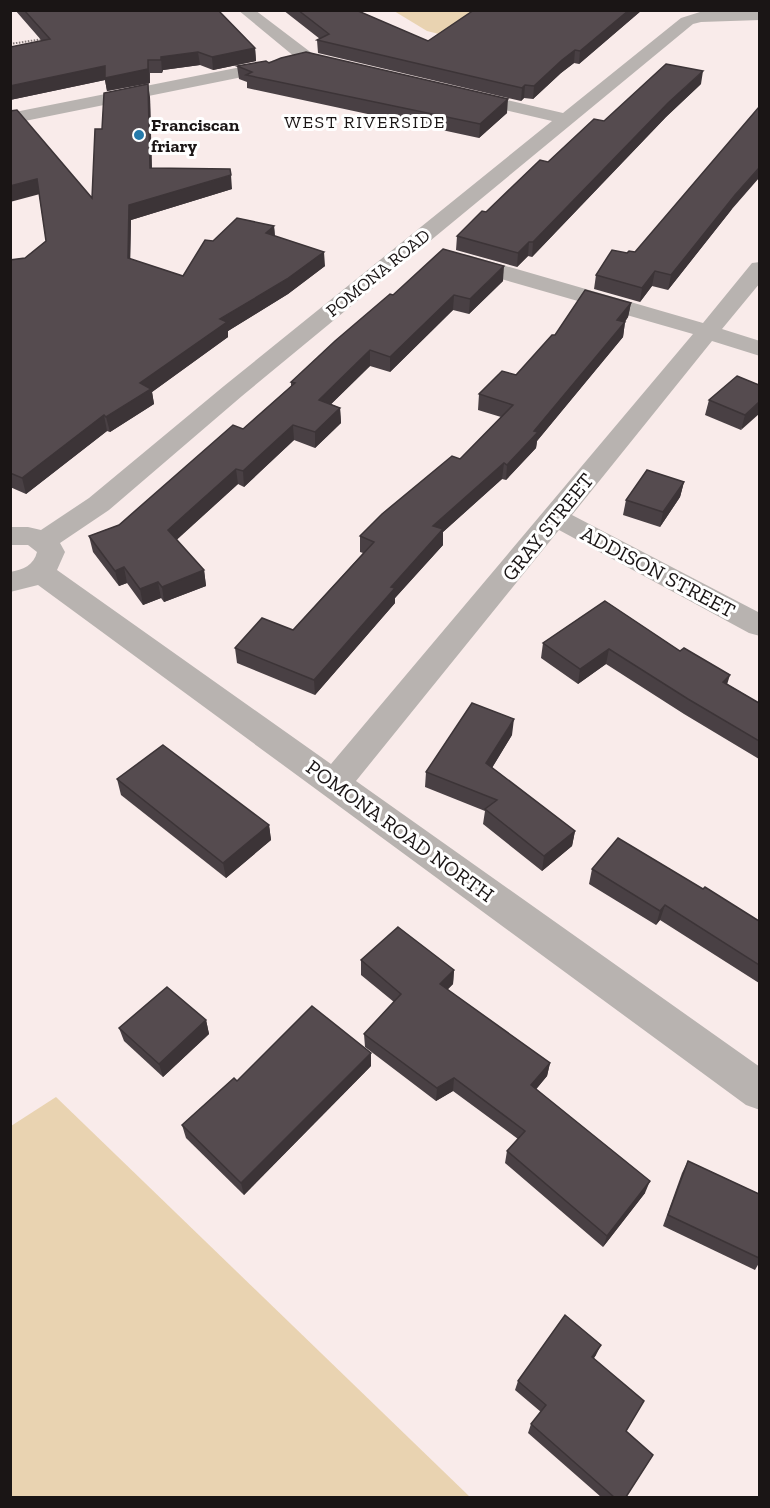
<svg xmlns="http://www.w3.org/2000/svg" width="770" height="1508" viewBox="0 0 770 1508" font-family="'Zilla Slab',serif">
<style>
.green{fill:#e9d3b1}
.lines{fill:none;stroke-linecap:round;stroke-linejoin:round}
.path{stroke:#827878;stroke-width:2;stroke-dasharray:1.5 1.5;stroke-linecap:butt}
.minor{fill:#b8b3b0;fill-rule:evenodd}
.wall{fill:#494044}
.shaded-wall{fill:#3c3437}
.building{fill:#554b4f;stroke:#3c3437;stroke-width:1.5}
.poi-dot{fill:#257aaa;stroke:#fff;stroke-width:2}
.labels{text-anchor:middle;stroke-width:6;stroke-linejoin:round;paint-order:stroke}
.far-neighbourhood-label{font-size:18px;letter-spacing:1.5px;fill:#1a1515;stroke:#fff}
.far-poi-label{font-size:18px;font-weight:bold;fill:#1a1515;stroke:#fff;text-anchor:start}
.far-street-label{font-size:18px;fill:#1a1515;stroke:#fff}
.street-label{font-size:21px;fill:#1a1515;stroke:#fff}
</style>
<rect width="100%" height="100%" fill="#f9ebea"/>
<!-- green -->
<g class="green">
<path d="M394,11H486L447,36L427,31Z"/>
<path d="M56,1097L470,1497H11V1126Z"/>
</g>
<g class="lines">
<!-- path -->
<path class="path" d="M10,44L43,39"/>
<!-- minor -->
<g class="minor">
<path d="M238,10H255L313,54L349,63L351,67L349,71L343,72L301,62Z"/>
<path d="M760,10V20L701,22L693,24L242,396L109,510L60,543L65,552L57,570L331,764L693,334L452,265L449,260L452,255L460,254L468,255L703,323L752,263L760,262V283L722,329L760,341V356L712,341L572,515L760,613V636L749,633L559,530L356,781L760,1067V1110L746,1105L38,585L10,592V572C23,570 34,565 37,552L28,545H10V527H28L41,530L89,498L224,386L552,121L457,99L454,95L457,91L463,90L563,113L681,18L700,12Z"/>
<path d="M281,59L287,60L289,64L287,68L10,124V113Z"/>
</g>
</g>
<!-- wall -->
<g class="wall">
<path d="M15,10H218L255,48L256,61L213,70L200,65L163,70L162,73H150V83L107,91L105,80L10,100V47L42,41Z"/>
<path d="M283,10H356L428,41L642,10L579,64L574,63L561,73L533,99L524,98L521,101L318,53L317,40L320,39Z"/>
<path d="M269,63L507,113L479,138L247,88V82L239,79L237,66Z"/>
<path d="M701,84L666,117L532,257L528,256L517,267L456,250L457,236L548,162L604,121Z"/>
<path d="M150,97L152,168L232,189L131,220L130,259L183,276L213,241L274,226L275,236L325,266L288,294L228,331V337L152,392L154,404L110,432L107,431L26,494L10,487V260L25,258L46,241L39,194L10,111L92,198L102,129Z"/>
<path d="M732,209L668,290L652,286L640,302L594,289L596,275L627,253L635,252Z"/>
<path d="M503,281L469,314L453,310L390,372L370,366L331,404L340,408L341,423L315,448L294,440L244,487L238,484L176,540L204,570L206,586L164,602L161,598L143,605L127,583L119,586L93,552L89,536L119,525L243,429L291,386V382L393,295Z"/>
<path d="M631,303L628,317L625,322L623,337L537,441L536,448L506,480L502,479L443,532V545L395,598V603L315,695L237,663L235,648L293,630L363,553L360,552V536L460,459L501,417L478,410L479,394L516,375L555,335Z"/>
<path d="M759,385L741,430L705,415L709,400Z"/>
<path d="M684,482L680,497L660,527L623,515L626,500Z"/>
<path d="M605,601L727,684L759,703V759L684,714L606,664L578,684L541,658L543,643Z"/>
<path d="M512,735L492,768L575,831L572,846L542,871L483,824L485,811L425,787L426,772Z"/>
<path d="M117,779L269,825L271,840L226,878L121,795Z"/>
<path d="M592,869L703,889L759,921V983L660,920L656,925L589,884Z"/>
<path d="M361,960L454,970L453,984L447,990L550,1063L547,1076L536,1089L645,1193L603,1247L505,1163L507,1151L518,1139L453,1091L436,1101L365,1047L364,1034L394,1002L361,975Z"/>
<path d="M206,1020L209,1034L163,1077L124,1041L119,1028Z"/>
<path d="M371,1066L244,1195L186,1138L182,1125Z"/>
<path d="M688,1161L759,1194V1263L755,1270L663,1226L682,1173Z"/>
<path d="M596,1355L594,1358L626,1431V1497H601L528,1433L531,1424L541,1412L515,1390L518,1381Z"/>
</g>
<!-- shaded-wall -->
<g class="shaded-wall">
<path d="M629,10H642L579,64L580,51Z"/>
<path d="M255,48L256,61L213,70L212,57Z"/>
<path d="M575,50L574,63L561,73L533,99L534,86L562,60Z"/>
<path d="M198,52L200,65L163,70L162,73L161,57Z"/>
<path d="M148,60L150,83L107,91L105,80L10,100V86L105,66Z"/>
<path d="M703,71L701,84L666,117L532,257L533,242L668,103Z"/>
<path d="M148,84L150,97L152,182L150,168Z"/>
<path d="M525,85L524,98L521,101L522,88Z"/>
<path d="M508,99L507,113L479,138L480,124Z"/>
<path d="M759,168V178L732,209L668,290L671,275L735,195Z"/>
<path d="M231,175L232,189L131,220L130,273L128,258L129,205Z"/>
<path d="M37,179L40,194L10,202V186Z"/>
<path d="M274,226L275,240L266,233Z"/>
<path d="M529,242L528,256L517,267L518,253Z"/>
<path d="M324,252L325,266L288,294L228,331V337L152,392L154,404L110,432L106,417L140,383L220,319Z"/>
<path d="M504,266L503,281L469,314L470,299Z"/>
<path d="M655,271L652,286L640,302L642,288Z"/>
<path d="M454,295L453,310L390,372V357Z"/>
<path d="M631,303L628,317L617,332L625,322L623,337L537,441L536,448L506,480L507,465Z"/>
<path d="M370,350V366L319,416V400Z"/>
<path d="M759,402V414L741,430L745,415Z"/>
<path d="M340,408L341,423L315,448V432Z"/>
<path d="M104,415L107,431L26,494L22,478Z"/>
<path d="M293,425L294,440L244,487L243,471Z"/>
<path d="M504,463L502,479L443,532V545L395,598V603L315,695L314,680L433,526Z"/>
<path d="M236,469L238,484L170,546L168,530Z"/>
<path d="M684,482L680,497L660,527L663,512Z"/>
<path d="M124,567L127,583L119,586L115,571Z"/>
<path d="M204,570L206,586L164,602L162,587Z"/>
<path d="M158,582L161,598L143,605L140,589Z"/>
<path d="M609,649L606,664L578,684L580,669Z"/>
<path d="M730,675L725,691L723,682Z"/>
<path d="M514,719L512,735L485,779L486,763Z"/>
<path d="M269,825L271,840L226,878L223,863Z"/>
<path d="M575,831L572,846L542,871L544,856Z"/>
<path d="M665,905L660,920L656,925L660,911Z"/>
<path d="M454,970L453,984L439,998L440,984Z"/>
<path d="M206,1020L209,1034L163,1077L159,1064Z"/>
<path d="M371,1053V1066L244,1195L241,1183Z"/>
<path d="M550,1063L547,1076L529,1098L531,1085Z"/>
<path d="M454,1078L453,1091L436,1101L437,1088Z"/>
<path d="M650,1181L645,1193L603,1247L607,1236Z"/>
<path d="M601,1345L596,1355L588,1366L592,1357Z"/>
</g>
<!-- building -->
<g class="building">
<path d="M24,10H218L255,48L212,57L198,52L161,57V60H148V69L105,78V66L10,86V47L50,39Z"/>
<path d="M298,10H356L428,41L474,10H629L580,51L575,50L562,60L534,86L525,85L522,88L317,40L329,34Z"/>
<path d="M306,52L508,99L480,124L246,75L252,72L237,66L266,61L269,63L281,58Z"/>
<path d="M666,64L703,71L668,103L533,242H529L518,253L457,236L482,211L486,212L540,160L548,162L594,119L604,121Z"/>
<path d="M148,84L150,168L230,169L231,175L129,205L128,258L183,276L205,240L213,241L237,218L274,226L266,233L324,252L287,279L220,319L227,322L140,383L151,389L106,417L104,415L22,478L10,473V260L25,258L46,241L37,179L10,186V111L17,110L92,198L95,129H102L104,93Z"/>
<path d="M759,107V168L735,195L671,275L655,271L642,288L596,275L612,250L627,253L629,251L635,252Z"/>
<path d="M443,249L504,266L470,299L454,295L390,357L370,350L319,400L340,408L315,432L293,425L243,471L236,469L168,530L204,570L162,587L158,582L140,589L124,567L115,571L89,536L119,525L233,425L243,429L295,383L291,382L335,341L390,294L393,295Z"/>
<path d="M585,290L631,303L617,320L625,322L534,431L538,432L507,465L504,463L433,526L443,529L391,587L395,588L314,680L235,648L262,618L293,630L374,542L360,536L382,514L452,456L460,459L513,405L479,394L502,371L516,375L552,335H555Z"/>
<path d="M737,376L759,385V402L745,415L709,400Z"/>
<path d="M647,470L684,482L663,512L626,500Z"/>
<path d="M605,601L680,651L684,648L730,675L723,682L759,703V741L688,699L609,649L580,669L543,643Z"/>
<path d="M472,703L514,719L486,763L575,831L544,856L485,809L497,800L426,772Z"/>
<path d="M163,745L269,825L223,863L117,779Z"/>
<path d="M618,838L703,889L705,887L759,921V965L665,905L660,911L592,869Z"/>
<path d="M398,927L454,970L440,984L550,1063L531,1085L650,1181L607,1236L507,1151L525,1131L454,1078L437,1088L364,1034L401,994L361,960Z"/>
<path d="M167,987L206,1020L159,1064L119,1028Z"/>
<path d="M312,1006L371,1053L241,1183L182,1125L234,1078L237,1081Z"/>
<path d="M688,1161L759,1194V1258L668,1215Z"/>
<path d="M565,1315L601,1345L592,1357L644,1401L626,1431L653,1455L626,1497H614L531,1424L546,1405L518,1381Z"/>
</g>
<!-- markers -->
<circle class="poi-dot" cx="139" cy="135" r="6"/>
<g class="labels">
<!-- far-neighbourhood labels -->
<g class="far-neighbourhood-label">
<text x="365" y="128">WEST RIVERSIDE</text>
</g>
<!-- far-poi labels -->
<g class="far-poi-label">
<text x="151" y="131">Franciscan<tspan x="151" dy="21">friary</tspan></text>
</g>
<!-- far-street labels -->
<g class="far-street-label">
<text transform="translate(378 273) rotate(-39)" y="6">POMONA ROAD</text>
</g>
<!-- street labels -->
<g class="street-label">
<text transform="translate(548 527) rotate(-51)" y="7">GRAY STREET</text>
<text transform="translate(658 572) rotate(28)" y="7">ADDISON STREET</text>
<text transform="translate(400 831) rotate(36)" y="7">POMONA ROAD NORTH</text>
</g>
</g>
<!-- border -->
<rect width="770" height="1508" fill="none" stroke="#1a1515" stroke-width="24"/>
</svg>
